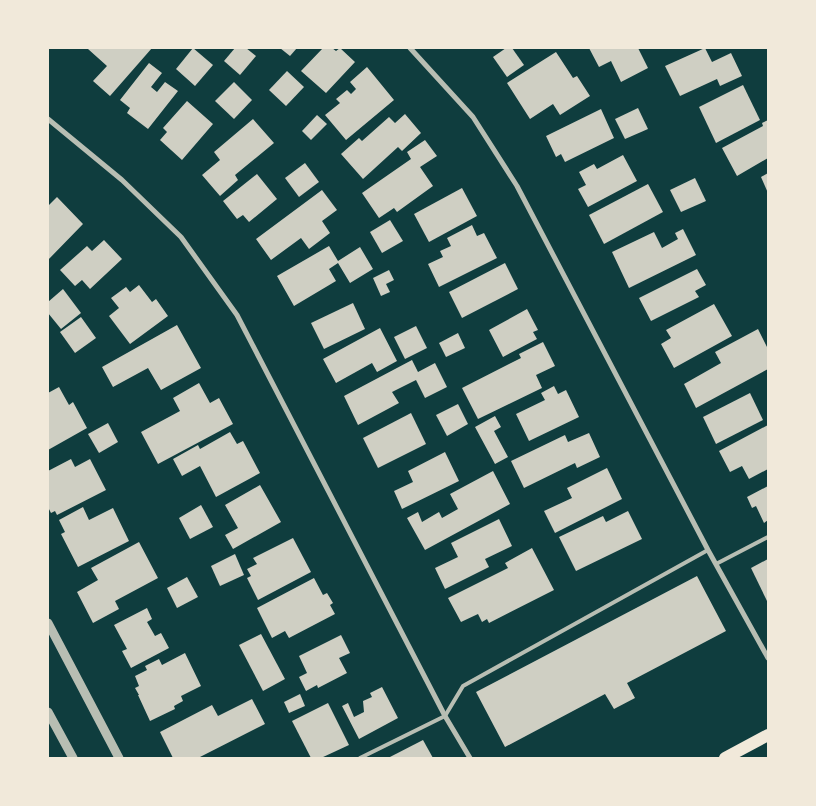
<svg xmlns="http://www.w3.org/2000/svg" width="816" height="806" viewBox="0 0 816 806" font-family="Rubik,sans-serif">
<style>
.building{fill:#cfcfc3}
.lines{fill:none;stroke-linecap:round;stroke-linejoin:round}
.service{stroke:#b8beb3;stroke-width:4}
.minor{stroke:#b8beb3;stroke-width:5}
.tertiary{stroke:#b8beb3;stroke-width:9}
.primary{stroke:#f1e9da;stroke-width:12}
</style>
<rect width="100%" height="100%" fill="#0f3d3e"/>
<!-- building -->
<g class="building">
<path d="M90,48H152L110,96L93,81L107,66L88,49Z"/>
<path d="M193,48L213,65L195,86L176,69Z"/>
<path d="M235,48H246L256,56L240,75L224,61Z"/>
<path d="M280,48H297L290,56Z"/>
<path d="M323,48H332L336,51L340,48L355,62L326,93L301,71Z"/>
<path d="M506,48H512L524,65L507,77L493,57Z"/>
<path d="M589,48H638L648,68L621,82L611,61L599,67Z"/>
<path d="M705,48L712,62L731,53L742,76L720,86L717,79L680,96L665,66Z"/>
<path d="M556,52L573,78L577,76L590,96L560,115L553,104L530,119L507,83Z"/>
<path d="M149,63L162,73L151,87L157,92L165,82L178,91L148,129L127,113L130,108L120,100Z"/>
<path d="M367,67L394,100L346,140L325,115L340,103L336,99L347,90L351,94L356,89L350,82Z"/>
<path d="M287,71L304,87L286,106L269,90Z"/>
<path d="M234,82L252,100L234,119L215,101Z"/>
<path d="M743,85L760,120L716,143L699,107Z"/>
<path d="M187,101L213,124L182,160L160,140L167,132L163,128Z"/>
<path d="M638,108L648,129L625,139L615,119Z"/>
<path d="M601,109L614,138L565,162L561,154L556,157L546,136Z"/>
<path d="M405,114L421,133L402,151L398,147L363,179L341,154L359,138L362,141L389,117L395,123Z"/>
<path d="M317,115L327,124L311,140L302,131Z"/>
<path d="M253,119L274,143L235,175L238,180L220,196L202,175L220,160L214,152Z"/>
<path d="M768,120V158L737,176L722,148L763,126L762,123Z"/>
<path d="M425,140L437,156L420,167L433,186L397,212L394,208L379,218L362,193L411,159L407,152Z"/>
<path d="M623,155L637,181L588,207L578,189L586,185L579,172L594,164L597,169Z"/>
<path d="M305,163L319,182L299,197L285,178Z"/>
<path d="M768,173V193L761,177Z"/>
<path d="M257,174L277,199L249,222L243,215L237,219L223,201Z"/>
<path d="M695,178L706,201L681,212L670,190Z"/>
<path d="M648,184L663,212L604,244L589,215Z"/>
<path d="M462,188L477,216L429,242L414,214Z"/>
<path d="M322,190L337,210L322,221L330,233L309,249L301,238L271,260L256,239Z"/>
<path d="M57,197L83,224L48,260V203L49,205Z"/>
<path d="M390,220L403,241L382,253L370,232Z"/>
<path d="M472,225L477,236L484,233L497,258L439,287L428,264L443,257L440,251L451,246L447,238Z"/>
<path d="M683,229L696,255L629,288L612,252L654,232L662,248L678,239L675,233Z"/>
<path d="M104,240L122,259L90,289L82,280L75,286L60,270L87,246L92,251Z"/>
<path d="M329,246L338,261L360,247L373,269L350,283L338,263L329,269L336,281L294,306L277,276Z"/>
<path d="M505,263L518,289L462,318L449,292Z"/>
<path d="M697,269L706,285L695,291L699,297L651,321L639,298Z"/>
<path d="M389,270L394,280L386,284L390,292L381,296L373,278Z"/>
<path d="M139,285L152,302L156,299L168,316L130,344L109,316L119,308L111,298L126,287L130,292Z"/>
<path d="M63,289L81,313L61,329L48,313V302Z"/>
<path d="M353,303L365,329L324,349L311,323Z"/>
<path d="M714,304L732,336L674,368L661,344L671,338L666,330Z"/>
<path d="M527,309L538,330L533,332L537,339L503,357L489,330Z"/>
<path d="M81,317L96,338L75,353L60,332Z"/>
<path d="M177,325L201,368L161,390L148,368L113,387L102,367Z"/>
<path d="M416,326L427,348L405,359L394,337Z"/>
<path d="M380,328L397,361L377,372L372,363L336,383L323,359Z"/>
<path d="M758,329L768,349V369L696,408L684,384L721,363L715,352Z"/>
<path d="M458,333L465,348L446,357L439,343Z"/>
<path d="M543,342L555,366L536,375L542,388L478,419L462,388L521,358L519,354Z"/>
<path d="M412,360L418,372L435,363L447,387L425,398L416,380L392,392L399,403L358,425L344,396Z"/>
<path d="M199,383L210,403L219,398L233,424L158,464L141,432L180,411L173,398Z"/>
<path d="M554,386L558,394L566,390L579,417L529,441L516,414L545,400L541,393Z"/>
<path d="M59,387L69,405L73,402L87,428L48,450V393Z"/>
<path d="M750,393L763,420L716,444L703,417Z"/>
<path d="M458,404L468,424L447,436L436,415Z"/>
<path d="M411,413L426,444L378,468L363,438Z"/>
<path d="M495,416L501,427L494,431L508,457L495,464L475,427Z"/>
<path d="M108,423L118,442L99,453L88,434Z"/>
<path d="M768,425V469L749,479L742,466L730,472L719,451Z"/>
<path d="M230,432L237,444L243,441L260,473L216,497L200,466L182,476L173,459L198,445L200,449Z"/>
<path d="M589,433L600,457L577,468L575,463L524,488L511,461L565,435L568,442Z"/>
<path d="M445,452L459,481L402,509L394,491L413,482L408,471Z"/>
<path d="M71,459L75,467L90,459L106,490L57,515L55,511L51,513L48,507V471Z"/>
<path d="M607,468L622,499L555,533L544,511L572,498L567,488Z"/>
<path d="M493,471L510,504L425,550L407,518L418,512L422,522L439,512L442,518L458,509L450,494Z"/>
<path d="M260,485L281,522L233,549L225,535L238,528L225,505Z"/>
<path d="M768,486V520L764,523L756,506L752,508L747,497Z"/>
<path d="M201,505L213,527L190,539L179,518Z"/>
<path d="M83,507L89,520L113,508L129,541L78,567L61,534L65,532L59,520Z"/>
<path d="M628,511L642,539L576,571L559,537L603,516L606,522Z"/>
<path d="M499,519L512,546L485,559L489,567L445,589L435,568L458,557L451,543Z"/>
<path d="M293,538L311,572L258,600L247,578L251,576L247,569L257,564L253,558Z"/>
<path d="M139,542L158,578L115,601L119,609L93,623L77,592L98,580L91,568Z"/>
<path d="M532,548L554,590L489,623L487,619L482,622L478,614L461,622L448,598L508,568L505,563Z"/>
<path d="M235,554L244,575L220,586L211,566Z"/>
<path d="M768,559V603L751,568Z"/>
<path d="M697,576L726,631L627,683L635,698L614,709L605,694L505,747L476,692Z"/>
<path d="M187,577L198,597L177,608L167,588Z"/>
<path d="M314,578L323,595L327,593L333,603L330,605L335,614L289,638L285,631L272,638L257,608Z"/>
<path d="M147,608L152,619L147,622L155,636L161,633L169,648L131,668L122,651L127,649L114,625Z"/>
<path d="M261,634L285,679L263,691L239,645Z"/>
<path d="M341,635L350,653L339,658L347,673L318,688L317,685L306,691L299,677L307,673L299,656Z"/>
<path d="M185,653L201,686L181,696L183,701L174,706L175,709L150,721L138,695H139L135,688L139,686L135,676L147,670L145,666L159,659L162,665Z"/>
<path d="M382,687L398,718L359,739L342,706L348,703L354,717L364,712L363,701L372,697L370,693Z"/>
<path d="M300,694L305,706L289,713L284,702Z"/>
<path d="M252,699L265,724L198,758H173L160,732L212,705L218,716Z"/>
<path d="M328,703L349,745L321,758H311L292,721Z"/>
<path d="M423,740L433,758H388Z"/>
</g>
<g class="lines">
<!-- service -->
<g class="service">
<path d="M716,564L768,537"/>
<path d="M360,758L445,716L463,686L708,550"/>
</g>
<!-- minor -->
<g class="minor">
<path d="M410,48L473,117L517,186L708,550L768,658"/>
<path d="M48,119L122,180L181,237L237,315L445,716L470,758"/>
</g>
<!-- tertiary -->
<g class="tertiary">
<path d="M48,623L119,758"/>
<path d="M48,712L73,758"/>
</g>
<!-- primary -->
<path class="primary" d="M725,758L768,735"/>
</g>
<!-- border -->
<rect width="816" height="806" fill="none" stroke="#f1e9da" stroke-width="98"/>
</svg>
